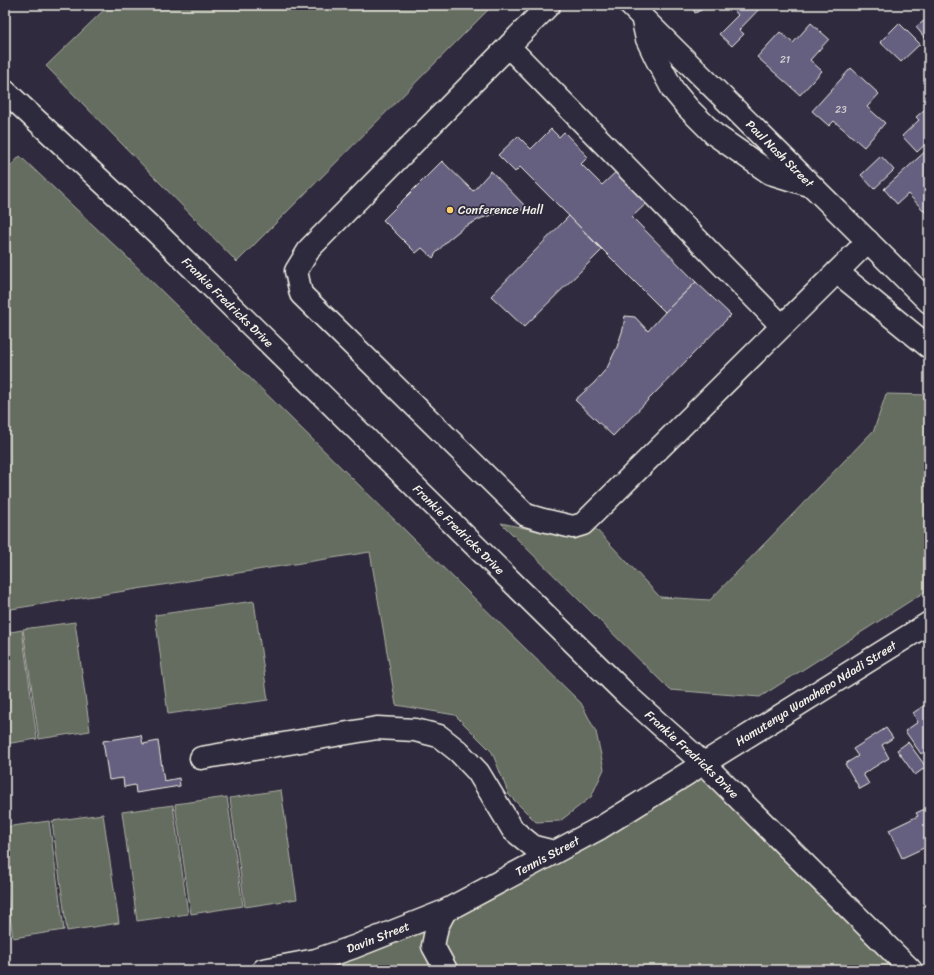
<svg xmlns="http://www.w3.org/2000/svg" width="934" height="975" viewBox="0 0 934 975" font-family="Sriracha,sans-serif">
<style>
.green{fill:#656d60;stroke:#acafa4}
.building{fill:#666180;stroke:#f4f1e8}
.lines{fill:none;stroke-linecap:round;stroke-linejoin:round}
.minor-casing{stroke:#f4f1e8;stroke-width:25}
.minor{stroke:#2f2a3d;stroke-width:22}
.poi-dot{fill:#ffd166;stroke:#2f2a3d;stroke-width:1.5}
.labels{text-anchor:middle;stroke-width:3.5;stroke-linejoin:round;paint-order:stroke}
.number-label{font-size:10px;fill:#d0cdce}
.street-label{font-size:12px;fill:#f4f1e8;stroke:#2f2a3d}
.poi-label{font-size:12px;fill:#f4f1e8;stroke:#2f2a3d;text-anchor:start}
</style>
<rect width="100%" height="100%" fill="#2f2a3d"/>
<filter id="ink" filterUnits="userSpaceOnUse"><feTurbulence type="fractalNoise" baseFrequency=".025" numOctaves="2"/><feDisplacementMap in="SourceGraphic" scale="8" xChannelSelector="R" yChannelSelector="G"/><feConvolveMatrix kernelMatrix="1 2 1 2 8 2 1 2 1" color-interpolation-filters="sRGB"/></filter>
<g filter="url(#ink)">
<!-- green -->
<g class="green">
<path d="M109,5H493L237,262L46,66Z"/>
<path d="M20,156L128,258L581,703L596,732L604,769L591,797L560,821L536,822L509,795L492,752L455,715L396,705L370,552L5,610V172Z"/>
<path d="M886,394L929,395V589L760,697L670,690L501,523L576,539L594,527L660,597L710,600L874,430Z"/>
<path d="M254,601L268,700L168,714L155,615Z"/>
<path d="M75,622L90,731L39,739L23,629Z"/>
<path d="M22,630L37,739L5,744V633Z"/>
<path d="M704,764L911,970H309L354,947Z"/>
<path d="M281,790L297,899L245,907L230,798Z"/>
<path d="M227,797L243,906L191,914L175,804Z"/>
<path d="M173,805L188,914L137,921L122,812Z"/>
<path d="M103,814L119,923L67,931L52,821Z"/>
<path d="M49,821L64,930L13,938L5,881V827Z"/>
</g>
<!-- building -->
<g class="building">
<path d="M692,5H711L695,13Z"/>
<path d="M729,5H747L748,6L749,5H763L739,30L744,34L732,46L719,34L738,15Z"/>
<path d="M921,5H929V15Z"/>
<path d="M929,17V43L916,27Z"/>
<path d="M811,23L829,39L810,60L822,71L800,95L757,57L780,32L793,43Z"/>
<path d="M899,23L920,44L901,62L880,42Z"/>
<path d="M851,68L879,94L867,107L885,123L864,147L834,121L829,126L812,111Z"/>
<path d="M924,110L929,115V141L917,152L902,136L919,120L916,117Z"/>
<path d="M551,129L559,137L564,132L588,157L581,164L602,185L620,168L650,200L632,217L696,282L665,312L520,167L515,172L498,155L518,136L531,149Z"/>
<path d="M929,148V212L927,214L908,194L897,204L884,189Z"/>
<path d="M881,156L894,170L874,189L861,175Z"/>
<path d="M442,161L473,191L491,171L529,210H507L482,218L464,227L448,240L436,253L433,258L422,248L416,253L383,220Z"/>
<path d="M569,216L602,250L524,327L491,296Z"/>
<path d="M696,282L731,315L613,436L575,400L594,383L607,368L617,347L623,329L625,316L635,317L648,331L665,312Z"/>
<path d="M929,702V748L921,754L905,731L918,722L913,713Z"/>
<path d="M886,728L893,738L882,745L889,758L863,774L869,784L860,789L845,764L858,756L853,749Z"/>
<path d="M141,735L143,744L158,741L164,781L179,778L180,786L136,793L135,785L124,787L123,778L109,780L103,741Z"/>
<path d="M908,742L926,767L915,775L897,750Z"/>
<path d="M927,808L929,812V835L924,838L928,846L902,858L889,830L918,816L916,813Z"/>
</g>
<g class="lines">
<!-- minor casing -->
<g class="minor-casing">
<g id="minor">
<path d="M549,5L310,248L296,271L301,294L526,515L543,520L573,527L583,524L868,241"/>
<path id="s1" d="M630,5L929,302"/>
<path d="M643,21L647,39L656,58L673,90L688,108L714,134L770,173L809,185"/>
<path d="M509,47L782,326"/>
<path id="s2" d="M5,91L155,231L628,696L704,764L911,970"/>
<path d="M837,272L929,347"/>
<path d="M201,758L377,728L415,730L439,736L458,751L478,772L513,830L534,847L554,852"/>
<path id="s3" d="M263,970L316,960L354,947L445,911"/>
<path id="s4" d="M446,970L433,946L437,926L445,911L600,828L929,623"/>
</g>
</g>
<!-- minor -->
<use href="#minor" class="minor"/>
</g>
</g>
<!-- markers -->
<circle class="poi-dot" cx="450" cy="210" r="4"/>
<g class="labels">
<!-- number labels -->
<g class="number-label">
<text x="785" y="63">21</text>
<text x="841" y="113">23</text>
</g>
<!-- street labels -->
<g class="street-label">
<text dy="4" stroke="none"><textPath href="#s1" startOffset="211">Paul Nash Street</textPath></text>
<text dy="4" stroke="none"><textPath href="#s2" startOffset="307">Frankie Fredricks Drive</textPath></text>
<text dy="4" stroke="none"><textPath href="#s2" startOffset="631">Frankie Fredricks Drive</textPath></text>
<text dy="4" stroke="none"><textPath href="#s4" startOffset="495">Hamutenya Wanahepo Ndadi Street</textPath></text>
<text dy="4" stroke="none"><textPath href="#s2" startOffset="955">Frankie Fredricks Drive</textPath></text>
<text dy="4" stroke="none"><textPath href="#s4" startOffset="181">Tennis Street</textPath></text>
<text dy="4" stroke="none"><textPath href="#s3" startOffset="120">Davin Street</textPath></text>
</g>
<!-- poi labels -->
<g class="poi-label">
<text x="458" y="214">Conference Hall</text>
</g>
</g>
<!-- margin -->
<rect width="934" height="975" fill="none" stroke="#2f2a3d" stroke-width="20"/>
<rect x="10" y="10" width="914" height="955" fill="none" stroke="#f4f1e8" stroke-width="1.5" filter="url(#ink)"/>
</svg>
